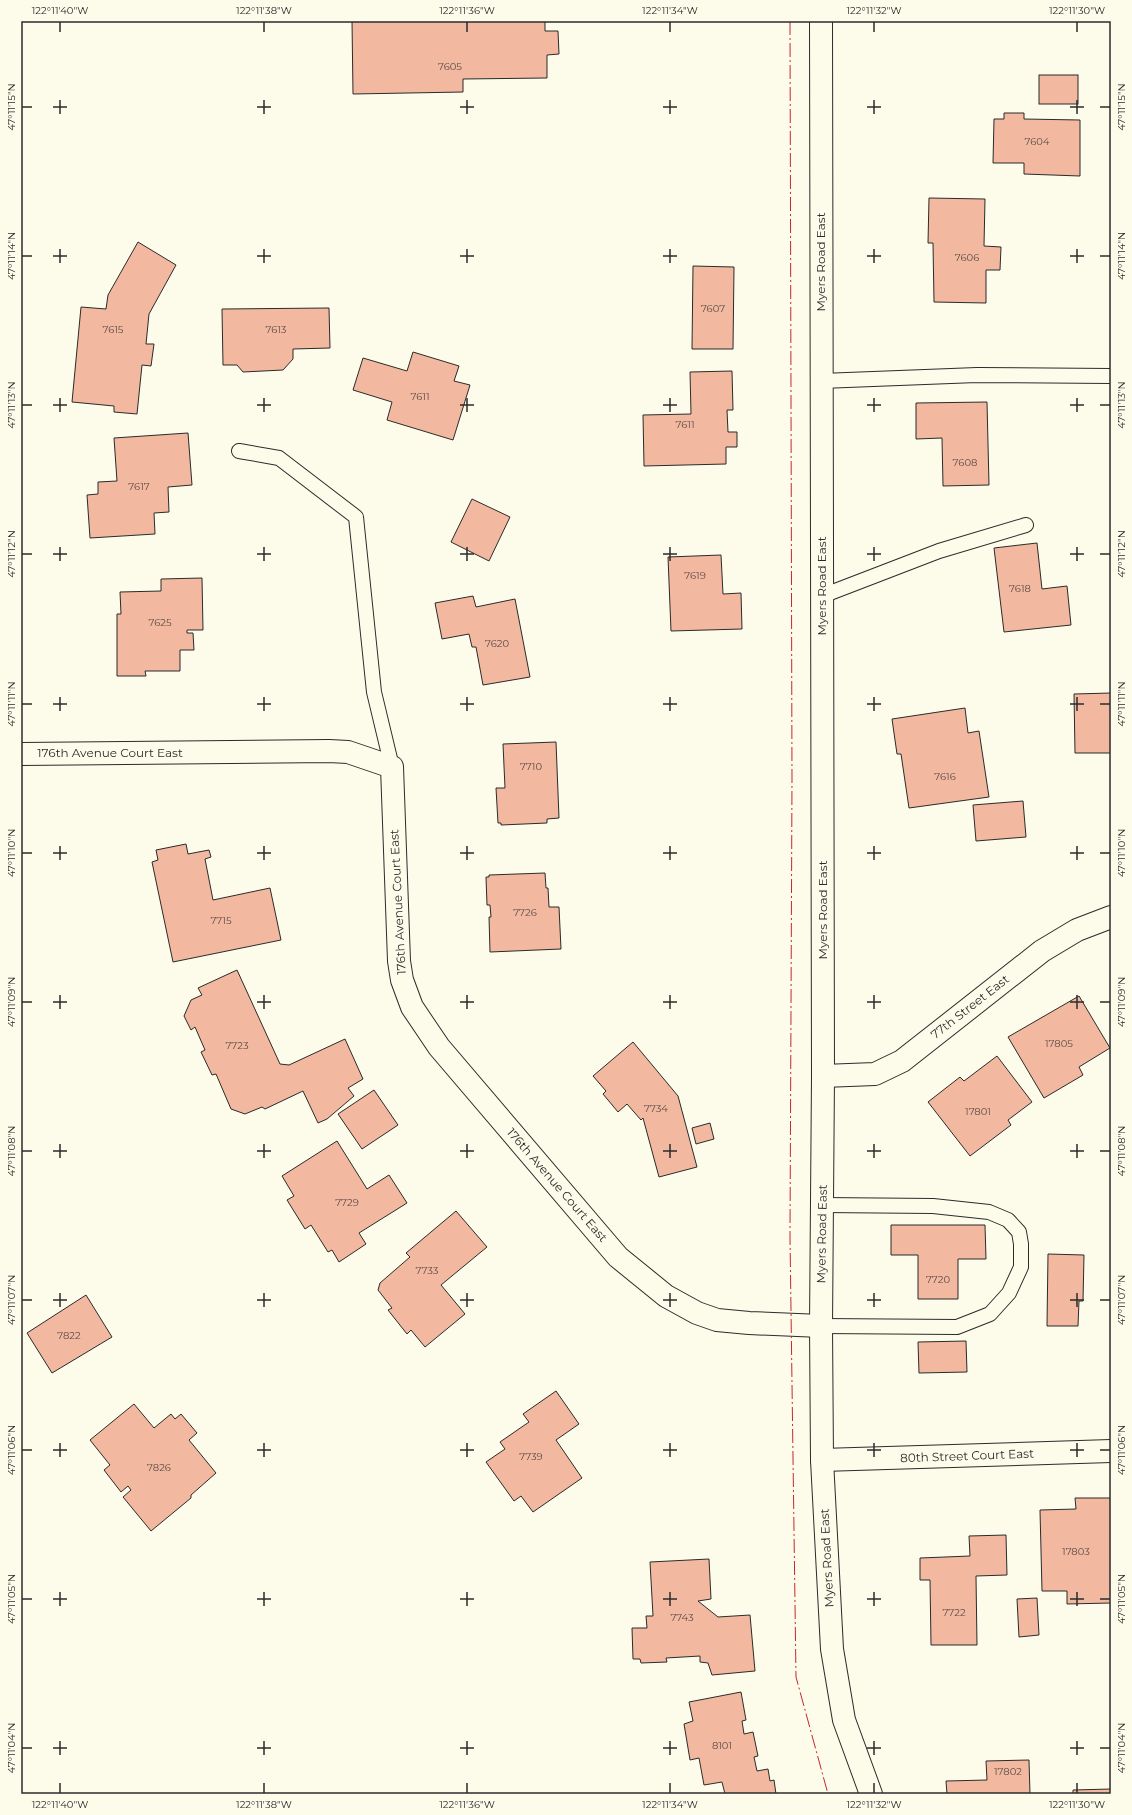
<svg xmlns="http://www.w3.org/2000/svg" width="1132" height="1815" viewBox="0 0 1132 1815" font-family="Montserrat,sans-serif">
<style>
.building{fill:#f2b8a0;stroke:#2b2b2b}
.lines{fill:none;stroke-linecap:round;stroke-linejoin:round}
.service-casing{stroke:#2b2b2b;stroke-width:16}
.minor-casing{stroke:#2b2b2b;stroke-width:24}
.tertiary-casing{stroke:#2b2b2b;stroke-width:24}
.service{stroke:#fdfbea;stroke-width:14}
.minor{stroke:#fdfbea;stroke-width:22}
.tertiary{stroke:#fdfbea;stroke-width:22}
.power{stroke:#c62828;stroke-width:1;stroke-dasharray:14 3 2 3;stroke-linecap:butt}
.ticks{fill:none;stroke:#2b2b2b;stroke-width:1.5}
.labels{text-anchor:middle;stroke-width:3;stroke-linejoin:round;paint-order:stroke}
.number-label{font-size:10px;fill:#5d4e48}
.street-label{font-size:12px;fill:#2b2b2b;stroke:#fdfbea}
.neatline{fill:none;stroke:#2b2b2b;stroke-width:1.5}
.ticks-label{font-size:10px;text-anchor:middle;fill:#2b2b2b}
</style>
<rect width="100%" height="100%" fill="#fdfbea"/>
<!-- building -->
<g class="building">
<path d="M352,21H545V31H558L559,54L547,55V78L463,79V92L353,94Z"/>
<rect x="1039" y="75" width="39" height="29"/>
<path d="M1004,113H1024V119L1080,120V176L1024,174V163H993L994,119H1004Z"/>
<path d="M929,198L985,199L984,246L1001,247L1000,270H986V303L934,302L933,243H928Z"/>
<path d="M138,242L176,265L149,314L146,344H154L151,366L142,365L137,414L114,412V406L72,402L81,307L106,309L108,295Z"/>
<path d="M693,266L734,267L733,349H692Z"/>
<path d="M329,308L330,348L293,349V359L283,370L243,372L237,365H223L222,309Z"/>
<path d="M413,352L459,366L454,381L470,385L453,440L387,420L392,402L353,390L363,358L407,371Z"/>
<path d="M732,371L733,410H727L728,432H737V447H726V464L644,466L643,415L691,414L690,372Z"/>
<path d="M987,402L989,485L943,486L942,438L916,439V403Z"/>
<path d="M188,433L192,485L168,487L169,512L154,513L155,534L90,538L87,495L98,494V482L117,481L114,438Z"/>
<path d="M472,499L510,517L489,561L451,542Z"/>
<path d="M1037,543L1042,589L1067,586L1071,625L1004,632L994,548Z"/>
<path d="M721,555L723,594L741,593L742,629L671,631L668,557Z"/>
<path d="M202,578L203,630H187V633H193L194,650H180V671H145L146,676H117V614H121L120,592L161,591V579Z"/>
<path d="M473,596L476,607L515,599L530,677L483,685L476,647H472L469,634L442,639L435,603Z"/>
<path d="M1111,693V753H1075L1074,694Z"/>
<path d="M965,708L968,733L979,731L989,797L909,808L901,754H897L892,719Z"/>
<path d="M556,742L559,818L547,819V823L501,825V823H498L496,788H505L503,744Z"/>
<path d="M1023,801L1026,837L976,841L973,805Z"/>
<path d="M186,844L188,854L209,850L211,857L205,859L213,900L270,888L281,940L173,962L152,862L158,860L156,850Z"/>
<path d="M545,873L546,888H548L549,907H559L561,949L490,952L489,917H491L490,905H487L486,877H489V875Z"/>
<path d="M237,970L280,1064L289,1065L345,1039L363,1079L348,1088L354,1096L327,1119L318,1123L303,1091L265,1109L262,1107L245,1114L231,1109L216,1074L212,1075L201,1052L205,1050L195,1027L191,1030L184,1016L191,1000L202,995L198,988Z"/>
<path d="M1079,996L1110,1048L1079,1067L1083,1075L1044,1098L1008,1037Z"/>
<path d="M633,1042L678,1096L697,1167L659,1177L643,1118L641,1120L627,1104L618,1112L603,1094L606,1091L593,1076Z"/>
<path d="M997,1056L1032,1102L1008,1120L1011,1125L970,1156L928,1102L960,1077L964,1081Z"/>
<path d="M374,1090L398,1125L362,1149L338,1114Z"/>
<path d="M710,1123L714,1139L696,1144L692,1128Z"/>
<path d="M337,1141L367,1189L389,1175L407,1203L359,1233L366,1244L339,1262L332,1250L328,1252L311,1225L305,1229L287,1200L294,1196L282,1176Z"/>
<path d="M456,1211L487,1247L441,1285L465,1314L425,1347L411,1330L407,1334L388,1310L392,1308L378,1290L380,1283L410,1257L406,1253Z"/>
<path d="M891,1225H985L986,1259H958V1299H918V1255H891Z"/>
<path d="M1048,1254L1084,1255L1083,1301H1079L1078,1326H1047Z"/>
<path d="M86,1295L112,1337L52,1373L27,1333Z"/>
<path d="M966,1341L967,1372L919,1373L918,1342Z"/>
<path d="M556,1391L579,1424L556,1440L582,1478L533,1512L521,1496L514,1501L486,1462L505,1449L500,1442L529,1422L523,1414Z"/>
<path d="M134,1404L154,1428L171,1414L175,1419L181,1414L197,1433L189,1440L216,1473L191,1495V1498L151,1531L123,1497L131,1490L128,1486L121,1492L104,1470L110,1465L90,1440Z"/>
<path d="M1075,1498H1111V1603L1067,1604V1591H1042L1040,1510L1076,1509Z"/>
<path d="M1006,1535L1007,1575L976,1576L977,1645H931L930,1580H920V1558L970,1556L969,1536Z"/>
<path d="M709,1559L711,1599L698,1601L718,1617L750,1615L755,1671L712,1675L708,1663L700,1662V1656L666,1658L667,1662L641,1663L640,1659H633L632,1628H647L646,1616H653L650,1562Z"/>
<path d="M1037,1598L1039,1635L1019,1637L1017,1599Z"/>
<path d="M741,1692L746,1720L742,1721L744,1734L753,1732L758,1756L754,1757L757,1771L768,1769L770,1781L774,1780L776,1794H725L722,1782L704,1785L699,1758L690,1760L684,1724L693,1721L689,1702Z"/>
<path d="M1029,1760L1030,1794H947L946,1781L987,1780L986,1761Z"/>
<path d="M1111,1789V1794H1073V1790Z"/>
</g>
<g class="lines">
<!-- service casing -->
<g class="service-casing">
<g id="service">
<path d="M821,381L977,375L1111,376"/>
<path d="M239,451L279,458L356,517L374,692L392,767"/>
<path d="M822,596L939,551L1026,525"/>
<path d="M821,1326L957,1327L990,1314L1009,1293L1021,1267V1244L1019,1232L1008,1220L989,1212L933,1206L822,1205"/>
</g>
</g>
<!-- minor casing -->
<g class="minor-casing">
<g id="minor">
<path d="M21,754L329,751L348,752L392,767L399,961L402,980L412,1007L439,1047L618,1257L666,1296L697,1313L717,1320L749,1323L821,1326"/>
<path d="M823,1076L875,1074L902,1061L1042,951L1077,930L1111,917"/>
<path d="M822,1460L1111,1451"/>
</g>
</g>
<!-- tertiary casing -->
<g class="tertiary-casing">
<path id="tertiary" d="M821,21L823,1076L821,1326L822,1460L832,1649L844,1720L871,1794"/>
</g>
<!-- service -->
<use href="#service" class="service"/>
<!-- minor -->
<use href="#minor" class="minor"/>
<!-- tertiary -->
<use href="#tertiary" class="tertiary"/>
<!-- power -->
<path class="power" d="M790,21L792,779L790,1237L796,1677L828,1794"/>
</g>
<!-- ticks -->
<path class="ticks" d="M60,22V32M264,22V32M467,22V32M670,22V32M874,22V32M1077,22V32M60,100V114M264,100V114M467,100V114M670,100V114M874,100V114M1077,100V114M22,107H32M53,107H67M257,107H271M460,107H474M663,107H677M867,107H881M1070,107H1084M1100,107H1110M60,249V263M264,249V263M467,249V263M670,249V263M874,249V263M1077,249V263M22,256H32M53,256H67M257,256H271M460,256H474M663,256H677M867,256H881M1070,256H1084M1100,256H1110M60,398V412M264,398V412M467,398V412M670,398V412M874,398V412M1077,398V412M22,405H32M53,405H67M257,405H271M460,405H474M663,405H677M867,405H881M1070,405H1084M1100,405H1110M60,547V561M264,547V561M467,547V561M670,547V561M874,547V561M1077,547V561M22,554H32M53,554H67M257,554H271M460,554H474M663,554H677M867,554H881M1070,554H1084M1100,554H1110M60,697V711M264,697V711M467,697V711M670,697V711M874,697V711M1077,697V711M22,704H32M53,704H67M257,704H271M460,704H474M663,704H677M867,704H881M1070,704H1084M1100,704H1110M60,846V860M264,846V860M467,846V860M670,846V860M874,846V860M1077,846V860M22,853H32M53,853H67M257,853H271M460,853H474M663,853H677M867,853H881M1070,853H1084M1100,853H1110M60,995V1009M264,995V1009M467,995V1009M670,995V1009M874,995V1009M1077,995V1009M22,1002H32M53,1002H67M257,1002H271M460,1002H474M663,1002H677M867,1002H881M1070,1002H1084M1100,1002H1110M60,1144V1158M264,1144V1158M467,1144V1158M670,1144V1158M874,1144V1158M1077,1144V1158M22,1151H32M53,1151H67M257,1151H271M460,1151H474M663,1151H677M867,1151H881M1070,1151H1084M1100,1151H1110M60,1293V1307M264,1293V1307M467,1293V1307M670,1293V1307M874,1293V1307M1077,1293V1307M22,1300H32M53,1300H67M257,1300H271M460,1300H474M663,1300H677M867,1300H881M1070,1300H1084M1100,1300H1110M60,1443V1457M264,1443V1457M467,1443V1457M670,1443V1457M874,1443V1457M1077,1443V1457M22,1450H32M53,1450H67M257,1450H271M460,1450H474M663,1450H677M867,1450H881M1070,1450H1084M1100,1450H1110M60,1592V1606M264,1592V1606M467,1592V1606M670,1592V1606M874,1592V1606M1077,1592V1606M22,1599H32M53,1599H67M257,1599H271M460,1599H474M663,1599H677M867,1599H881M1070,1599H1084M1100,1599H1110M60,1741V1755M264,1741V1755M467,1741V1755M670,1741V1755M874,1741V1755M1077,1741V1755M22,1748H32M53,1748H67M257,1748H271M460,1748H474M663,1748H677M867,1748H881M1070,1748H1084M1100,1748H1110M60,1783V1793M264,1783V1793M467,1783V1793M670,1783V1793M874,1783V1793M1077,1783V1793"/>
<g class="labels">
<!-- number labels -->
<g class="number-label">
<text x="450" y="70">7605</text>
<text x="1037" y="145">7604</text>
<text x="967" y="261">7606</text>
<text x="713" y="312">7607</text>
<text x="113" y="333">7615</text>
<text x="276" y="333">7613</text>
<text x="420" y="400">7611</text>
<text x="685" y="428">7611</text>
<text x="965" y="466">7608</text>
<text x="139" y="490">7617</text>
<text x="695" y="579">7619</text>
<text x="1020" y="592">7618</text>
<text x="160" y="626">7625</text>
<text x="497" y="647">7620</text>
<text x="531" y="770">7710</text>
<text x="945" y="780">7616</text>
<text x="525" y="916">7726</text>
<text x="221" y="924">7715</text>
<text x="1059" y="1047">17805</text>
<text x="237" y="1049">7723</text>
<text x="656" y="1112">7734</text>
<text x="978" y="1115">17801</text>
<text x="347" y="1206">7729</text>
<text x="427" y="1274">7733</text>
<text x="938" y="1283">7720</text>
<text x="69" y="1339">7822</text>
<text x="531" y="1460">7739</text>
<text x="159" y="1471">7826</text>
<text x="1076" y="1555">17803</text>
<text x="954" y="1616">7722</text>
<text x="682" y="1621">7743</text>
<text x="722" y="1749">8101</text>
<text x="1008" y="1775">17802</text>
</g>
<!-- street labels -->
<g class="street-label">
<text transform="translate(821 262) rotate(-90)" y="4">Myers Road East</text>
<text transform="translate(822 586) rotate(-90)" y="4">Myers Road East</text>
<text x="110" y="757">176th Avenue Court East</text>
<text transform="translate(398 902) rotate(-93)" y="4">176th Avenue Court East</text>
<text transform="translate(823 910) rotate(-90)" y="4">Myers Road East</text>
<text transform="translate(970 1007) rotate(-38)" y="4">77th Street East</text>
<text transform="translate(557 1185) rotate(49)" y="4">176th Avenue Court East</text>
<text transform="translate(822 1234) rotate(-89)" y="4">Myers Road East</text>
<text transform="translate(967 1456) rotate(-2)" y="4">80th Street Court East</text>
<text transform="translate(827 1558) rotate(-93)" y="4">Myers Road East</text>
</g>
</g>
<!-- border -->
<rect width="1132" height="1815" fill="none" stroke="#fdfbea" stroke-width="44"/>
<rect x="22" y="22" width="1088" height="1771" class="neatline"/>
<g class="ticks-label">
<text x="60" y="14">122°11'40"W</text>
<text x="264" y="14">122°11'38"W</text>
<text x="467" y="14">122°11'36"W</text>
<text x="670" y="14">122°11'34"W</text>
<text x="874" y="14">122°11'32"W</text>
<text x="1077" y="14">122°11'30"W</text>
<text transform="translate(11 107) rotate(-90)" y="4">47°11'15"N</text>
<text transform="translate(1121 107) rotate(-90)" y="4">47°11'15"N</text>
<text transform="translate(11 256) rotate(-90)" y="4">47°11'14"N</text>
<text transform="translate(1121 256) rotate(-90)" y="4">47°11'14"N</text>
<text transform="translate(11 405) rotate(-90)" y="4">47°11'13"N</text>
<text transform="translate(1121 405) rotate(-90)" y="4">47°11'13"N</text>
<text transform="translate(11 554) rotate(-90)" y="4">47°11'12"N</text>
<text transform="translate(1121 554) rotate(-90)" y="4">47°11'12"N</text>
<text transform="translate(11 704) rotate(-90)" y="4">47°11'11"N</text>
<text transform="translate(1121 704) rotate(-90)" y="4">47°11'11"N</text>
<text transform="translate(11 853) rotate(-90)" y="4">47°11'10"N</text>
<text transform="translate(1121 853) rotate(-90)" y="4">47°11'10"N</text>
<text transform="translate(11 1002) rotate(-90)" y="4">47°11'09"N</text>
<text transform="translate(1121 1002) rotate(-90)" y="4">47°11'09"N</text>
<text transform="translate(11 1151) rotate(-90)" y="4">47°11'08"N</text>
<text transform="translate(1121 1151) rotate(-90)" y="4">47°11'08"N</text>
<text transform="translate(11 1300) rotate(-90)" y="4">47°11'07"N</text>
<text transform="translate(1121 1300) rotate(-90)" y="4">47°11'07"N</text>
<text transform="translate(11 1450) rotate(-90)" y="4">47°11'06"N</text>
<text transform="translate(1121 1450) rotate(-90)" y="4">47°11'06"N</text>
<text transform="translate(11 1599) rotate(-90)" y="4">47°11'05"N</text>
<text transform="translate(1121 1599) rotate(-90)" y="4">47°11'05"N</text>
<text transform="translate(11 1748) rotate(-90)" y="4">47°11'04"N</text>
<text transform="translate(1121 1748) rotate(-90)" y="4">47°11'04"N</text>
<text x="60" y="1808">122°11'40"W</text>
<text x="264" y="1808">122°11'38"W</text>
<text x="467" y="1808">122°11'36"W</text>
<text x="670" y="1808">122°11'34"W</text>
<text x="874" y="1808">122°11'32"W</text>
<text x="1077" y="1808">122°11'30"W</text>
</g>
</svg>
